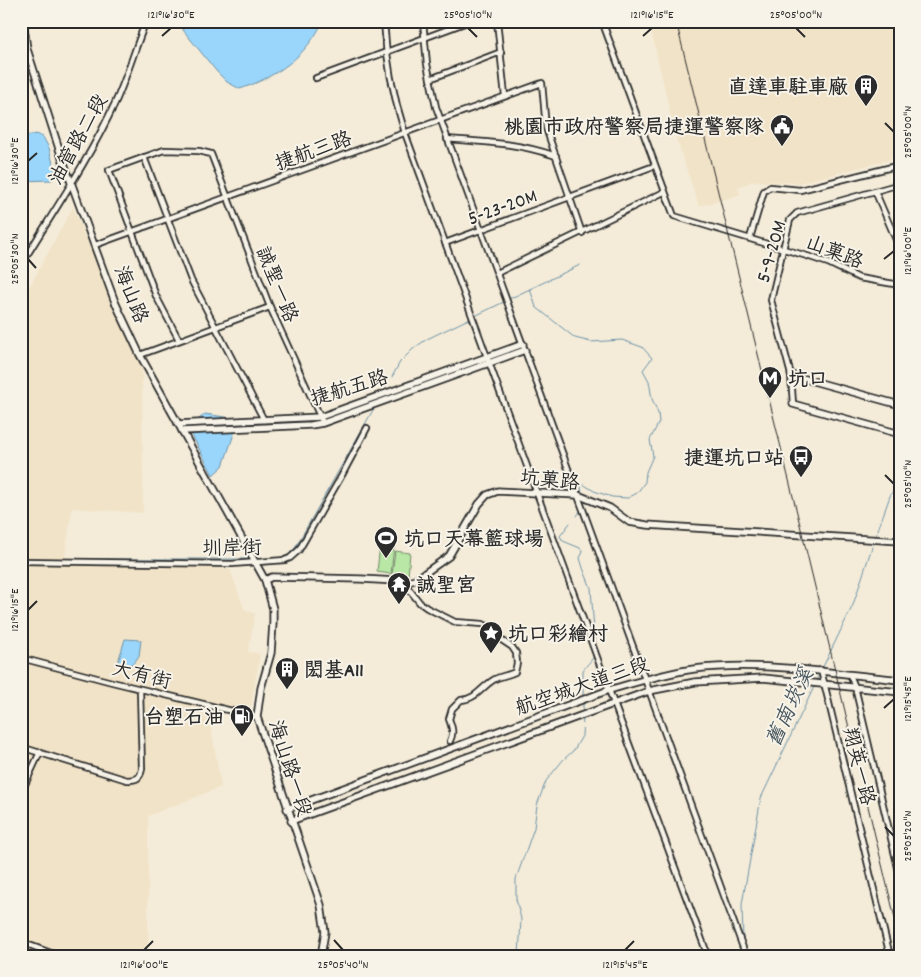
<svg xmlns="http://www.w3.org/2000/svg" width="921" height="977" viewBox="0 0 921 977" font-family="Dekko,'LXGW WenKai TC',sans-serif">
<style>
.built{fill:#f1e3c7}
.green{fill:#b8e7a6;stroke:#728968}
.water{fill:#9ad6fb;stroke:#6e92a8}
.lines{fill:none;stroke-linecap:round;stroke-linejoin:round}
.stream{stroke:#6e92a8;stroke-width:1}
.street-casing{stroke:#2b2b2b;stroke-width:8}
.secondary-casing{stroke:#2b2b2b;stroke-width:9}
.street{stroke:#f7f3e8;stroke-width:4.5}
.secondary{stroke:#f7f3e8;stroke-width:5.5}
.rail{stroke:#2b2b2b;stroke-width:1}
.ticks{fill:none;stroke:#2b2b2b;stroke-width:2}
.labels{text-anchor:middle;stroke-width:4;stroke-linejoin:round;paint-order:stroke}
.poi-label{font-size:20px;font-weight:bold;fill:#2b2b2b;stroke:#f7f3e8;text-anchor:start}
.street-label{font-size:20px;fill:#2b2b2b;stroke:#f7f3e8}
.water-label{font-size:21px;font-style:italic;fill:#47565f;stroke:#f7f3e8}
.neatline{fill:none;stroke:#2b2b2b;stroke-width:2}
.ticks-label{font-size:12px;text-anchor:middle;fill:#2b2b2b}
</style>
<rect width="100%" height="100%" fill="#f4ecd9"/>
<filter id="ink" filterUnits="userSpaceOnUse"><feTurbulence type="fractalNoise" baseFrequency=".02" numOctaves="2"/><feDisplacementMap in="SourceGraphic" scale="10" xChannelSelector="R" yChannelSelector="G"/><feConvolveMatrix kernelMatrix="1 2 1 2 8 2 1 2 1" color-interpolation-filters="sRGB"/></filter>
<g filter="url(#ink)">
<!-- built -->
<g class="built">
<path d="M649,21H900V157L800,183L753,181L738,187L740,195L699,206L676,138Z"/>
<path d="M73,207L142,370L143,513L72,508L64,563L230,569L244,609L255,614L248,652L260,654L250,712L207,702L221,787L148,816V956H121L112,953L111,956H21V302Z"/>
</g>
<!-- green -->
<g class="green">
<path d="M380,544L394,546L391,574L377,572Z"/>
<path d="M395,551L410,553L408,576L392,574Z"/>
</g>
<!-- water -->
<g class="water">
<path d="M183,21H323C307,56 276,77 240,89L227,82L217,72L183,30Z"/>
<path d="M36,134L43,137L49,148L56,175L52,180L21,181V138Z"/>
<path d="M205,414L232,418L236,420L237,425L223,466L213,475L188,428Z"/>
<path d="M125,639L141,640L139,656L133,664L124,665L118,662Z"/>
</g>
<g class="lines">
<!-- stream -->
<g class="stream">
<path d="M530,289L536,307L575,338L591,342L622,340L642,347L652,358L643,370L649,381L652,399L658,413L659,422L650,440L653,456L646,472L645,482L637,493L628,498L612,497L594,491L583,484L581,486L582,494"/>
<path d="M509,299L580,265"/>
<path d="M392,377L400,362L413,349L427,339L506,301"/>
<path d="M577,516L581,510"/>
<path d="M570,523L560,536L563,541L580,548L583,552L580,558L583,568L591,588L595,645"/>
<path d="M875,538L890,496L900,479"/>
<path d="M21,559H251"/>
<path d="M278,559L288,555L295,548L373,410"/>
<path d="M822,669L853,605L874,541"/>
<path d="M816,681L820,673"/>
<path d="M583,698V671C586,664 591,663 595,654"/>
<path d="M583,713V702"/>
<path d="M743,942L742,904L761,798L814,687"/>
<path d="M519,956L521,919L516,899V879L534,828L537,805L546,781L563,760L574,750L582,736L583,717"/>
</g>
<!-- street casing -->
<g class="street-casing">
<g id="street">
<path d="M384,21C386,60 393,96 405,133L609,690L708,956"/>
<path d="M423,21L427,64L436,107L746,956"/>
<path d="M497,21L505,96"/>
<path d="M602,21L674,216L807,256L828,263L859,278L900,285"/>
<path d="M316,78L470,21"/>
<path d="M430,79L501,52"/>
<path d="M447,139C487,142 518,143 556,156"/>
<path d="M144,157L191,280L264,420"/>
<path d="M875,191L900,249"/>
<path d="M750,238L764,191L770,187L800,190L900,165"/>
<path d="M445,243L654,166"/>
<path d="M95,245L542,83L546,128L582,233"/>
<path d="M21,265C53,212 89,160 115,103C127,77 135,48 146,21"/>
<path d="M497,273L664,192"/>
<path d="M179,340L156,296L109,170L164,150L199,151L211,154L270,307L323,423"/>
<path d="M140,355L270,307"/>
<path d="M793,404L791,375L771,300L790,220L797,213L900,184"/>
<path d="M21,561L232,564L285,560L290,558L299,550L342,475L367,428"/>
<path d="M404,583L420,603L427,608L455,622L483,624L489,627L497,637L512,647L516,653L517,663L515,672C509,675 501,676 495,679C482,686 477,699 461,700L452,709L449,719C452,727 454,733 450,741"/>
<path d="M21,658L112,682L257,717"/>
<path d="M821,670L890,956"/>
<path d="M850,675L855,687L900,876"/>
<path d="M21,747L127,780C136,780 140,779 142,769L140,689"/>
<path d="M21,793L40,752"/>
<path d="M21,942L59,956H96"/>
</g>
</g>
<!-- secondary casing -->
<g class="secondary-casing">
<g id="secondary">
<path d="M23,21L27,49L61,155L115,302L140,355L265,580L273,609V623L271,653L261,688L257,717L321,905L325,932L321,956"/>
<path d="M791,375L900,405"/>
<path d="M793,404L900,434"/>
<path d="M178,424L320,417L523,344"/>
<path d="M182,431L311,425L323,423L525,350"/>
<path d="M265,580L272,577L361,579L396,581L404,583L415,580L449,556L479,504L487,495L498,491L578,495L610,508L629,522L647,525L900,541"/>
<path d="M287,809L609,690C637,682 665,673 694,669C764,661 831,673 900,680"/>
<path d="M291,821L649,691L695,682L763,678L900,692"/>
</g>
</g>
<!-- street -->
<use href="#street" class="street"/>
<!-- secondary -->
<use href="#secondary" class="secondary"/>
<!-- rail -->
<path class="rail" d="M676,21L802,533L900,939"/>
</g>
</g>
<!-- ticks -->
<path class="ticks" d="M468,28L477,37M796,28L805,37M162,36L171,28M643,36L652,28M885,123L894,132M28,161L37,153M28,259L36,268M884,259L894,251M885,475L894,484M28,610L37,601M884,708L894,699M885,827L894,836M334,940L343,950M144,950L153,941M625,950L634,941"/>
<!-- icons -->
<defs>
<g id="building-pin" transform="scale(1.25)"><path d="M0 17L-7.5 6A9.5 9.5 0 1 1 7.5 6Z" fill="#2b2b2b" stroke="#f7f3e8"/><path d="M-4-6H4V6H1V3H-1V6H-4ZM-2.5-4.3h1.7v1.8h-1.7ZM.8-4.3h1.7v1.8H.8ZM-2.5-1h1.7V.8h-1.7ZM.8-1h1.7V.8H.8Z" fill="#fff"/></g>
<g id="civic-pin" transform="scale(1.25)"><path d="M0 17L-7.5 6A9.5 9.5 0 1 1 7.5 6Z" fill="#2b2b2b" stroke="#f7f3e8"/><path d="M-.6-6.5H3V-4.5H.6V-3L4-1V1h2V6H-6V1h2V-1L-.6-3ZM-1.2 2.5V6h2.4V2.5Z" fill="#fff"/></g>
<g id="metro-pin" transform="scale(1.25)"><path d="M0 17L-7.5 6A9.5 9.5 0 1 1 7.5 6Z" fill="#2b2b2b" stroke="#f7f3e8"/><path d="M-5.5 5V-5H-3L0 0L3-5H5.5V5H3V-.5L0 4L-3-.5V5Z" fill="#fff"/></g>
<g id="bus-pin" transform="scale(1.25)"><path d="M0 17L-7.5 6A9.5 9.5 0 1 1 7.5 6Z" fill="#2b2b2b" stroke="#f7f3e8"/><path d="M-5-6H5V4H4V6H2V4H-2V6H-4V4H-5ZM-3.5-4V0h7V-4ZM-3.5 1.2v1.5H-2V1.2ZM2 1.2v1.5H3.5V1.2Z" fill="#fff"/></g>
<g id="stadium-pin" transform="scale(1.25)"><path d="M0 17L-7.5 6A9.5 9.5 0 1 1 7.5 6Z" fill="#2b2b2b" stroke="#f7f3e8"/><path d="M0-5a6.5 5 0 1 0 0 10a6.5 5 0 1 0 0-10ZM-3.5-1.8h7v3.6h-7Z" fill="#fff"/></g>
<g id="temple-pin" transform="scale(1.25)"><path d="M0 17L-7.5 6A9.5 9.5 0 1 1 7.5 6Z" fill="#2b2b2b" stroke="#f7f3e8"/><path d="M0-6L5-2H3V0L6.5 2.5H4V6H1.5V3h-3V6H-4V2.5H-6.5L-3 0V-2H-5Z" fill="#fff"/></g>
<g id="sight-pin" transform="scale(1.25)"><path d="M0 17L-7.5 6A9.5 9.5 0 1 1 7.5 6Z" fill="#2b2b2b" stroke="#f7f3e8"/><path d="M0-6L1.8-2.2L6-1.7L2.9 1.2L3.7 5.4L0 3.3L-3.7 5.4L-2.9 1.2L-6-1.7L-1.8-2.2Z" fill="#fff"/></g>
<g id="fuel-pin" transform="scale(1.25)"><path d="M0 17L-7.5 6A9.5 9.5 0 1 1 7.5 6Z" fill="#2b2b2b" stroke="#f7f3e8"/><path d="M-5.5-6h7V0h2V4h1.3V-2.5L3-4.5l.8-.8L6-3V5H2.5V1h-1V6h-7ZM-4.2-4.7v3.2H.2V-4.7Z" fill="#fff"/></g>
</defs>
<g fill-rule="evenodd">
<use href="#building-pin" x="866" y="86"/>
<use href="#civic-pin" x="782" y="126"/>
<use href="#metro-pin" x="770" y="378"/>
<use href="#bus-pin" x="801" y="457"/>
<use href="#stadium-pin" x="386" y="538"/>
<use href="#temple-pin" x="399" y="584"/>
<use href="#sight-pin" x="491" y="633"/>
<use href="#building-pin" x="287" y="669"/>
<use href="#fuel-pin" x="242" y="716"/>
</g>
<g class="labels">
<!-- poi labels -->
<g class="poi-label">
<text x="848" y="93" text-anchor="end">直達車駐車廠</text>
<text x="764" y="133" text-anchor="end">桃園市政府警察局捷運警察隊</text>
<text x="788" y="385">坑口</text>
<text x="784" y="464" text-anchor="end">捷運坑口站</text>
<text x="404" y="545">坑口天幕籃球場</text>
<text x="416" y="591">誠聖宮</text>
<text x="508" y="640">坑口彩繪村</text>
<text x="304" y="676">閎基A11</text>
<text x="224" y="723" text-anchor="end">台塑石油</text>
</g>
<!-- street labels -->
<g class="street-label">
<text transform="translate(77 139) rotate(-61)" y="7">油管路二段</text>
<text transform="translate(313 150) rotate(-20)" y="7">捷航三路</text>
<text transform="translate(502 206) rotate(-20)" y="7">5-23-20M</text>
<text transform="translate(770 251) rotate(-74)" y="7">5-9-20M</text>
<text transform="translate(835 251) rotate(21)" y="7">山菓路</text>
<text transform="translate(278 284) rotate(68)" y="7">誠聖一路</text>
<text transform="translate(132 294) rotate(68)" y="7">海山路</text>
<text transform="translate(349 387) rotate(-17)" y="7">捷航五路</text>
<text transform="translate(550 479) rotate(6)" y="7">坑菓路</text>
<text transform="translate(232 547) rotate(-1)" y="7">圳岸街</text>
<text transform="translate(142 674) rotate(14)" y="7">大有街</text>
<text transform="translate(582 685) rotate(-19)" y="7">航空城大道三段</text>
<text transform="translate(860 766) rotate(76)" y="7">翔英一路</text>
<text transform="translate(291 768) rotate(72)" y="7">海山路一段</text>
</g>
<!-- water labels -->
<g class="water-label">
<text transform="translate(789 707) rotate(-65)" y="7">舊南崁溪</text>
</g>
</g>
<!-- margin -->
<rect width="921" height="977" fill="none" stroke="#f7f3e8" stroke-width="55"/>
<rect x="28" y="28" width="866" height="922" class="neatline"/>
<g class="ticks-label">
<text x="171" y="18">121°16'30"E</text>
<text x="468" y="18">25°05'10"N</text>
<text x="652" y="18">121°16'15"E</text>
<text x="796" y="18">25°05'00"N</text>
<text transform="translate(907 132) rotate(-90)" y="4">25°05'00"N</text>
<text transform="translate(14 161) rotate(-90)" y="4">121°16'30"E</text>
<text transform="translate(907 251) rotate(-90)" y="4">121°16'00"E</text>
<text transform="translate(14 259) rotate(-90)" y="4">25°05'30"N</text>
<text transform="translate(907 484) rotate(-90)" y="4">25°05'10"N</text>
<text transform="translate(14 610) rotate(-90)" y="4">121°16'15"E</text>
<text transform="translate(907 699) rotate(-90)" y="4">121°15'45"E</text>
<text transform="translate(907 836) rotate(-90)" y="4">25°05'20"N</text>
<text x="144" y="968">121°16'00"E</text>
<text x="343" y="968">25°05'40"N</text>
<text x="625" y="968">121°15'45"E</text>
</g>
</svg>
